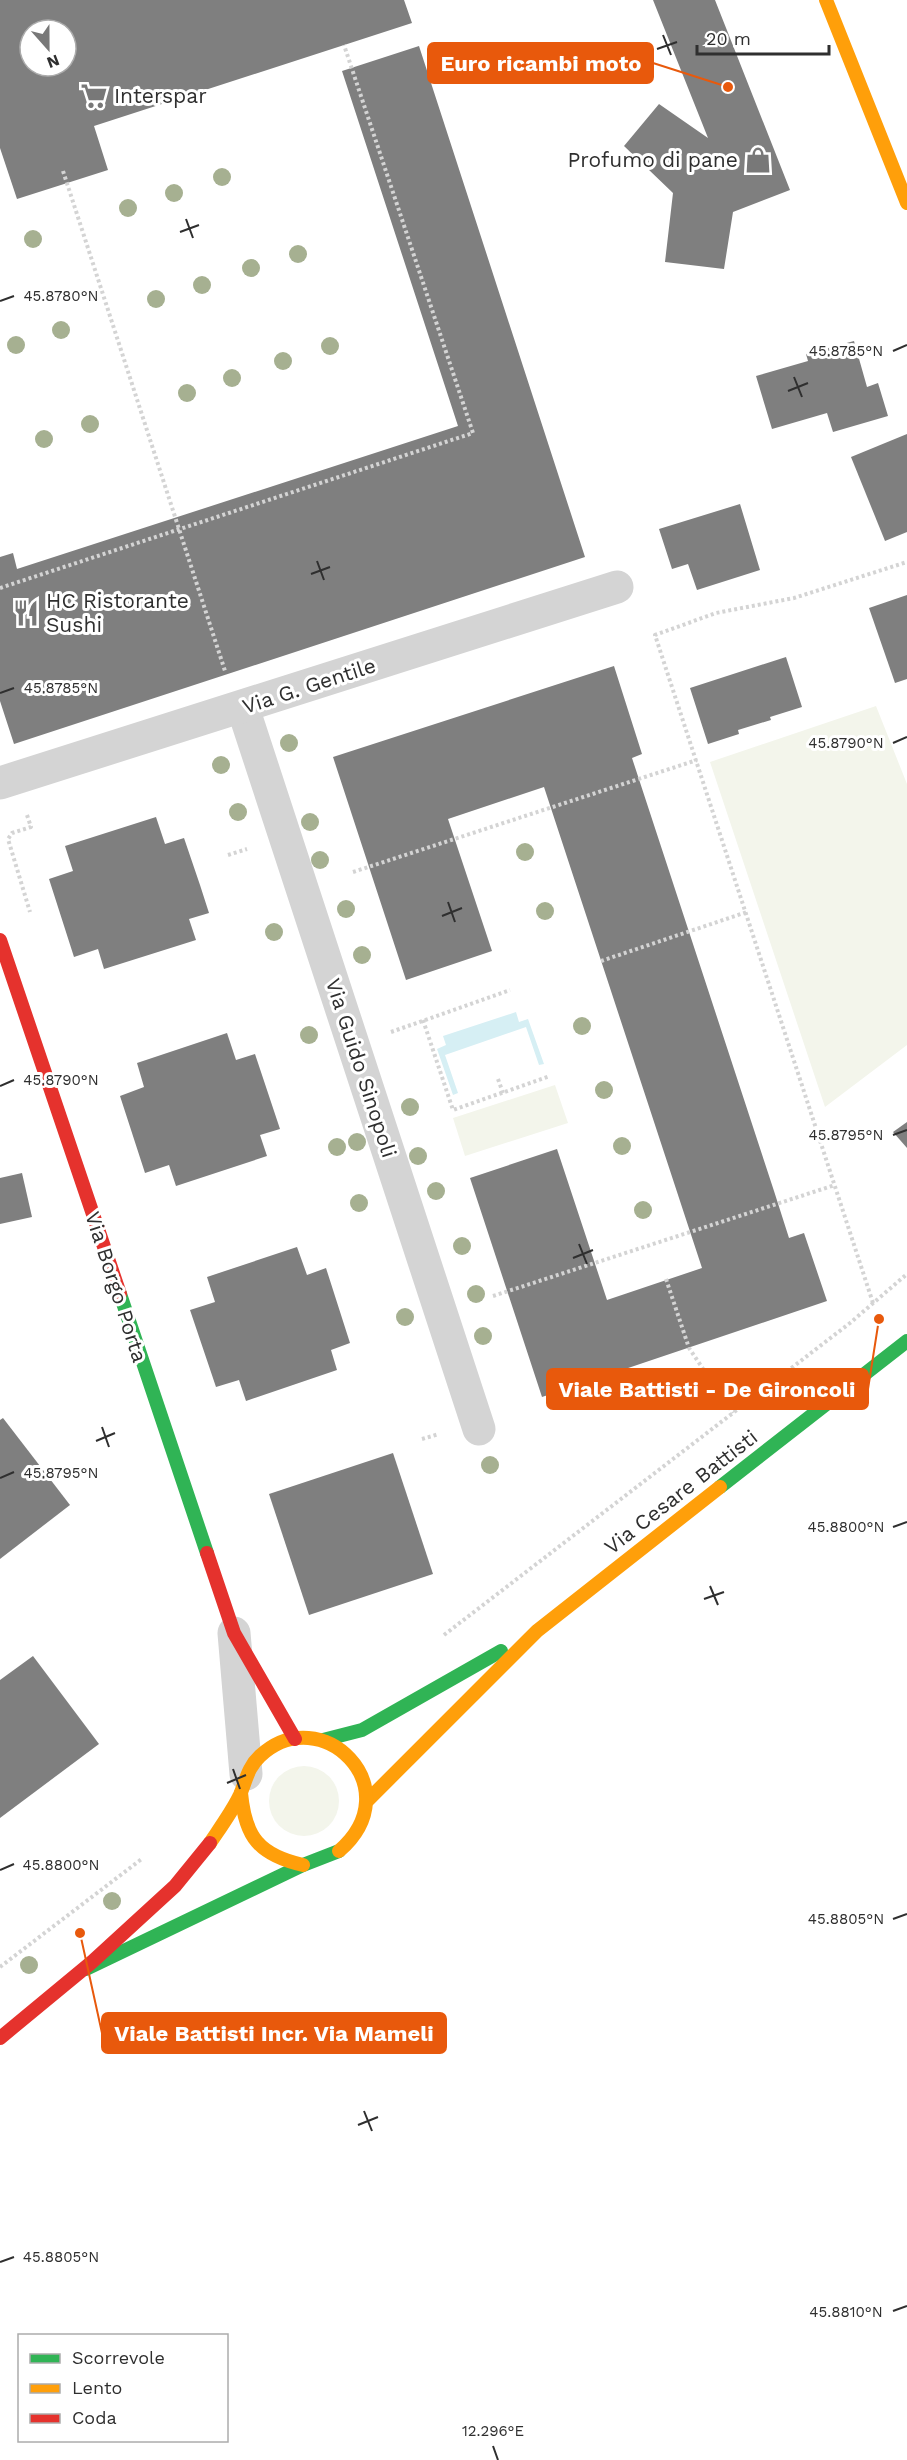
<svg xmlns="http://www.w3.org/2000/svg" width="907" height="2460" viewBox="0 0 907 2460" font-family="'Work Sans',sans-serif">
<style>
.green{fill:#f3f5eb}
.water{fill:#d6eff4}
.building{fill:#7f7f7f;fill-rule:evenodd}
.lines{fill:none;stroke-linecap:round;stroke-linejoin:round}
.path{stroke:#d4d4d4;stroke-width:4;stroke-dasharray:3 3;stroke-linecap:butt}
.street{stroke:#d4d4d4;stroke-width:33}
.fast{stroke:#30b455;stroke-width:14}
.slow{stroke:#ff9f0a;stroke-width:14}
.jam{stroke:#e5322d;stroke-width:14}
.tree{fill:#a6b091}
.ticks{fill:none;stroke:#2f2f2f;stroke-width:2}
.labels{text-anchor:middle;stroke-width:6;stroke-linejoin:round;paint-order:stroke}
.poi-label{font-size:21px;fill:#2f2f2f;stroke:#fff;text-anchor:start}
.street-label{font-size:21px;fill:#2f2f2f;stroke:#fff}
.ticks-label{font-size:15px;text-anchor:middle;fill:#2f2f2f;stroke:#fff;stroke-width:6;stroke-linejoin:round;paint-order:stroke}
.leader{fill:none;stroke:#e8590c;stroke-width:2}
.callout-dot{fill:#e8590c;stroke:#fff;stroke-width:2}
.callout{fill:#e8590c;stroke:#e8590c;stroke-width:2}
.callout-label{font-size:22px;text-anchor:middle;font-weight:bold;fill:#fff}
</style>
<rect width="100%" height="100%" fill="#fff"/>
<!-- green -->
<g class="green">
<path d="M876,706L907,784V1045L825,1107L710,762Z"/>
<path d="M555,1085L568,1123L465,1156L453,1118Z"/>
<circle cx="304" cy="1801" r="35"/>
</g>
<!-- water -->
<path class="water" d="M516,1012L519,1022L528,1019L544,1064L539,1065L526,1027L445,1055L458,1093L453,1095L437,1049L446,1045L443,1036Z"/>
<!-- building -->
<g class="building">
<path d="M0,0H404L412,23L94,126L108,170L17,199L0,148ZM30,30H66V66H30Z"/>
<path d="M653,0H715L790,190L733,212L724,269L665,262L673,193L624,146L659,104L708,138Z"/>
<path d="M419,46L585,557L14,744L0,701V557L13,553L17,569L458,426L342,71Z"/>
<path d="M854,341L867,387L878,383L888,416L833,432L827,413L772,429L756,376L808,361L806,354Z"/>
<path d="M907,434V532L885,541L851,457Z"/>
<path d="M740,504L760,570L697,590L688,564L672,569L659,529Z"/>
<path d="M907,595V679L895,683L869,608Z"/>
<path d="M786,657L802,707L770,717L771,720L738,730L739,734L708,744L690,688Z"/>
<path d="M614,666L642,754L632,758L774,1191L789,1238L804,1233L827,1301L542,1397L470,1178L557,1149L607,1300L702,1268L544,787L448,819L492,951L406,980L333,757Z"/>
<path d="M156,817L165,844L184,838L200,885L209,913L189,919L196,940L104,969L98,949L74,957L49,879L73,871L65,846Z"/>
<path d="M227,1033L236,1060L255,1054L280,1129L260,1135L267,1156L176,1186L169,1165L145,1173L120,1096L144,1087L137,1063Z"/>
<path d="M907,1122V1148L893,1132Z"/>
<path d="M22,1173L32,1217L0,1224V1178Z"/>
<path d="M297,1247L307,1275L326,1268L350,1343L331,1350L337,1370L246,1401L239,1380L216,1387L190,1310L215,1302L207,1277Z"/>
<path d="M3,1418L70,1505L0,1559V1420Z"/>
<path d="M393,1453L433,1574L309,1615L269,1494Z"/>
<path d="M33,1656L99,1744L0,1818V1680Z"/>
</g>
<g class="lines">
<!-- path -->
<g class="path">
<path d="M63,171L225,671"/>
<path d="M0,588L473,433L344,45"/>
<path d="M27,815L31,827L12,833L8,839L30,912"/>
<path d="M228,855L247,849"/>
<path d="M353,872L697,760"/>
<path d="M601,961L747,912"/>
<path d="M423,1020L453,1110L550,1076"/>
<path d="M391,1032L510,990"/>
<path d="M498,1079L503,1093"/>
<path d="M666,1279L689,1348L733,1413"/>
<path d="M493,1296L835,1185"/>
<path d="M873,1303L655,635L716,613L794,598L907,562"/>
<path d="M422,1439L439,1434"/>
<path d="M444,1635L850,1323L907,1274"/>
<path d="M0,1967L143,1858"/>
</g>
<!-- street -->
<g class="street">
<path d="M243,708L479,1429"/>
<path d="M0,783L617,587"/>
<path d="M234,1633L246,1774"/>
</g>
<!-- fast -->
<g class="fast">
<path d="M120,1294L207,1553"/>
<path d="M720,1487L907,1341"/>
<path d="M323,1740L362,1730L501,1651"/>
<path d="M86,1969L303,1865L339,1851"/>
</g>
<!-- slow -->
<g class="slow">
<path d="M826,0L907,203"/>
<path d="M241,1793C245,1837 259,1855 303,1865"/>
<path d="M368,1800L537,1631L720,1487"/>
<path d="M210,1843C220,1828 231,1813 239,1797C246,1782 247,1768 260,1756C321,1699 412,1788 339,1851"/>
</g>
<!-- jam -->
<g class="jam">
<path d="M0,940L120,1294"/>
<path d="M207,1553L234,1633L295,1739"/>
<path d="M0,2038L92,1962L175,1886L210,1843"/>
</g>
</g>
<!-- trees -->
<g class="tree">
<circle cx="222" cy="177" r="9"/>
<circle cx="174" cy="193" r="9"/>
<circle cx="128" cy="208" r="9"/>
<circle cx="33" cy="239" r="9"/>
<circle cx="298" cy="254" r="9"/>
<circle cx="251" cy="268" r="9"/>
<circle cx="202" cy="285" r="9"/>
<circle cx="156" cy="299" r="9"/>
<circle cx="61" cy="330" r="9"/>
<circle cx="16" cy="345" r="9"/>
<circle cx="330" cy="346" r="9"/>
<circle cx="283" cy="361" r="9"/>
<circle cx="232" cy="378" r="9"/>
<circle cx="187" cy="393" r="9"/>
<circle cx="90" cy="424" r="9"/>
<circle cx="44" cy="439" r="9"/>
<circle cx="289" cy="743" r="9"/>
<circle cx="221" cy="765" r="9"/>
<circle cx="238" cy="812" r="9"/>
<circle cx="310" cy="822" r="9"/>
<circle cx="525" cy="852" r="9"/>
<circle cx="320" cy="860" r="9"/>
<circle cx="346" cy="909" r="9"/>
<circle cx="545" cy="911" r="9"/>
<circle cx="274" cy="932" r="9"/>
<circle cx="362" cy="955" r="9"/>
<circle cx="582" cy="1026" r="9"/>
<circle cx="309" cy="1035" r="9"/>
<circle cx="604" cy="1090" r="9"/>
<circle cx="410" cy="1107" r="9"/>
<circle cx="357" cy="1142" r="9"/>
<circle cx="622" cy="1146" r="9"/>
<circle cx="337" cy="1147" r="9"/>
<circle cx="418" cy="1156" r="9"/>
<circle cx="436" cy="1191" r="9"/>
<circle cx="359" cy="1203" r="9"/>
<circle cx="643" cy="1210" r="9"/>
<circle cx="462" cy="1246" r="9"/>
<circle cx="476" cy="1294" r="9"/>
<circle cx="405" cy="1317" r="9"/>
<circle cx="483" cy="1336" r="9"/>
<circle cx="490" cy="1465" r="9"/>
<circle cx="112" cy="1901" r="9"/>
<circle cx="29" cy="1965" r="9"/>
</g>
<!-- ticks -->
<path class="ticks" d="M663,35L671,55M657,49L677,42M186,219L193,238M180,232L199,225M0,301L14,296M893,351L907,345M794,377L802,397M788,391L808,383M317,561L324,580M311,574L330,567M0,693L14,688M893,743L907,737M448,902L455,922M442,916L462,908M0,1086L14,1080M893,1135L907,1130M579,1244L587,1264M573,1258L593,1250M102,1427L109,1447M96,1441L115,1433M0,1478L14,1472M893,1527L907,1522M710,1586L718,1605M704,1599L724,1592M233,1769L240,1789M227,1783L246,1775M0,1870L14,1864M893,1919L907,1914M364,2111L372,2131M358,2125L378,2117M0,2262L14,2257M893,2311L907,2306M493,2446L498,2460"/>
<!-- icons -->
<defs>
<g id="supermarket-bare" transform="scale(2.07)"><path d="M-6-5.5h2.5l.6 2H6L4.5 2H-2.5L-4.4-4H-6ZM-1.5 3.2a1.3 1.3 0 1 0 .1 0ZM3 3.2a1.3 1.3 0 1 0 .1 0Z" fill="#787878" stroke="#fff" stroke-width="2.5" paint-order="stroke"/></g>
<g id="shop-bare" transform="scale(2.07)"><path d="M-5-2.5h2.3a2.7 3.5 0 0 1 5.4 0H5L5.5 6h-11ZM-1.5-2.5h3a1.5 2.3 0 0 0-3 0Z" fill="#787878" stroke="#fff" stroke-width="2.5" paint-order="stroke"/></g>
<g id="restaurant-bare" transform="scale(2.07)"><path d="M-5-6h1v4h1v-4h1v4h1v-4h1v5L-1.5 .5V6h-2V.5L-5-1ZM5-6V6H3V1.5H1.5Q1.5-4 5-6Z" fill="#787878" stroke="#fff" stroke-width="2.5" paint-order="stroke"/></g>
</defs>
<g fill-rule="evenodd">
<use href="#supermarket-bare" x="94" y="96"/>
<use href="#shop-bare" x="758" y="160"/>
<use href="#restaurant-bare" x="26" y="613"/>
</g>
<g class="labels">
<!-- poi labels -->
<g class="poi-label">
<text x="114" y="103">Interspar</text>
<text x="738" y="167" text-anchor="end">Profumo di pane</text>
<text x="46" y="608">HC Ristorante<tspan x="46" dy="24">Sushi</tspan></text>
</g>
<!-- street labels -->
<g class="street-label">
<text transform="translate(309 686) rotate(-18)" y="7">Via G. Gentile</text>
<text transform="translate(361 1068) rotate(72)" y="7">Via Guido Sinopoli</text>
<text transform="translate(116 1287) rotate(72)" y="7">Via Borgo Porta</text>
<text transform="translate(681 1492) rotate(-38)" y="7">Via Cesare Battisti</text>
</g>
</g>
<g class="ticks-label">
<text x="61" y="301">45.8780°N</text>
<text x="846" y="356">45.8785°N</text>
<text x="61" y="693">45.8785°N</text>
<text x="846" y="748">45.8790°N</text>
<text x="61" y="1085">45.8790°N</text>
<text x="846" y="1140">45.8795°N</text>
<text x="61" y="1478">45.8795°N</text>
<text x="846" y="1532">45.8800°N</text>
<text x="61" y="1870">45.8800°N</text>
<text x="846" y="1924">45.8805°N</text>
<text x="61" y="2262">45.8805°N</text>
<text x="846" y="2317">45.8810°N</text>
<text x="493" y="2436">12.296°E</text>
</g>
<!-- callouts -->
<path class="leader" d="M728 87L653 63M879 1319L868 1389M80 1933L102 2033"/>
<g class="callout-dot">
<circle cx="728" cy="87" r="6"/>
<circle cx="879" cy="1319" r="6"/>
<circle cx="80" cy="1933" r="6"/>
</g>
<g class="callout">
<rect x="428" y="43" width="225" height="40" rx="6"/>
<rect x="547" y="1369" width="321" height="40" rx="6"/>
<rect x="102" y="2013" width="344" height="40" rx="6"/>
</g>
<g class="callout-label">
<text x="541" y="71">Euro ricambi moto</text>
<text x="707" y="1397">Viale Battisti - De Gironcoli</text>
<text x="274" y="2041">Viale Battisti Incr. Via Mameli</text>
</g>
<!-- legend -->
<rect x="18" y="2334" width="210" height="108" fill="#ffffff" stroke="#acacac" stroke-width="1.5"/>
<rect x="30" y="2354" width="30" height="9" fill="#30b455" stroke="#acacac" stroke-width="1.5"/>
<text x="72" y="2364" font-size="18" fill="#2f2f2f">Scorrevole</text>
<rect x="30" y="2384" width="30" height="9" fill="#ff9f0a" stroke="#acacac" stroke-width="1.5"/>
<text x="72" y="2394" font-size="18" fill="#2f2f2f">Lento</text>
<rect x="30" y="2414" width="30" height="9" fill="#e5322d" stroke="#acacac" stroke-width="1.5"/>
<text x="72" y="2424" font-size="18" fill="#2f2f2f">Coda</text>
<!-- north arrow -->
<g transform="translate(48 48) rotate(159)"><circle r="28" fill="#ffffff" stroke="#acacac" stroke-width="1.5"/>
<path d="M0-4.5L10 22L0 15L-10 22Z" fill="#787878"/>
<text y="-9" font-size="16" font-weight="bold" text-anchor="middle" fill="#2f2f2f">N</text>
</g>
<!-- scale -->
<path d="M697 45v9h132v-9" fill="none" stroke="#2f2f2f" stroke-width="3"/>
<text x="706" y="45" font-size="18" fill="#2f2f2f" stroke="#ffffff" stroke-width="4.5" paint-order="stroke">20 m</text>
</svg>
